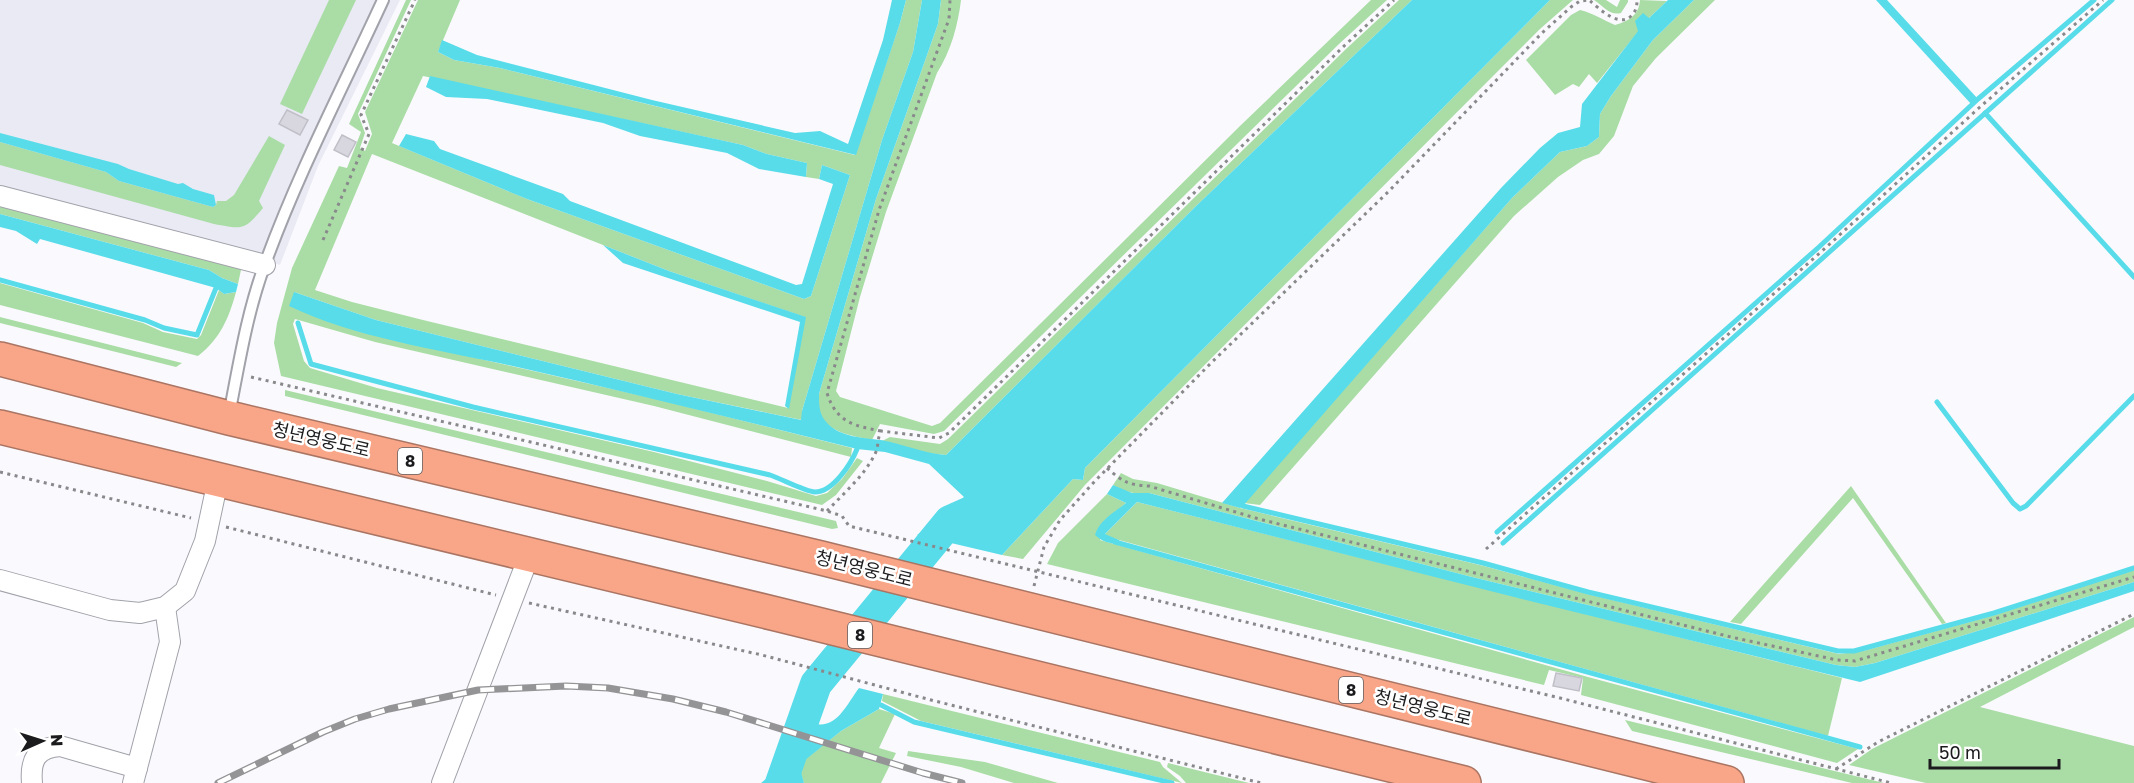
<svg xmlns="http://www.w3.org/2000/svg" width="2134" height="783" viewBox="0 0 2134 783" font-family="'Golos Text','Noto Sans KR',sans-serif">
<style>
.built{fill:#e9eaf4}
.green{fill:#aadda6;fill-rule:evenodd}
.water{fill:#58dce9}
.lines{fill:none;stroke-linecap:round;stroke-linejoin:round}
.stream{stroke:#58dce9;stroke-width:5}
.river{stroke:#58dce9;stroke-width:32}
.building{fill:#d8d6df;stroke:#c0bfc7;stroke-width:1.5}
.service-casing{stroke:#a1a2aa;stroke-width:14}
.minor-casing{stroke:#a1a2aa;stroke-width:22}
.motorway-casing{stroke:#ab7563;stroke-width:36}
.path{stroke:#89898c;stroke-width:3;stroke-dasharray:3 4.5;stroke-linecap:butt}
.service{stroke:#fff;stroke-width:10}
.minor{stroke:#fff;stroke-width:20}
.motorway{stroke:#f9a588;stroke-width:33}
.rail-casing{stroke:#949497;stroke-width:7}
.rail{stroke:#fff;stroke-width:4.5;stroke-dasharray:14;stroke-linecap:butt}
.labels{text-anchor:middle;stroke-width:5;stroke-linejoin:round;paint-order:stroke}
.shield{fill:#fff;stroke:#5f5f62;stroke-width:1.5}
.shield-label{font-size:16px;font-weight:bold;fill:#1b1b1e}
.street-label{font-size:18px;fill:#1b1b1e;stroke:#fff}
</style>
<rect width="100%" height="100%" fill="#fafafe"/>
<!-- built -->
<path class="built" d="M0,0H400L318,166L280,265L0,185Z"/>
<!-- green -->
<g class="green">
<path d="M329,0H356L302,114L280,104Z"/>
<path d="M406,0H411L358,114L365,133L360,148L365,151L372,134L365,112L418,0H460L438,52L454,60L500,68L855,155L900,23L906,0H922L913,52L882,140L802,411V420L677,394L376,320L294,292L375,335L656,399L852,448L851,457L654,406L375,342L295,319L293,324L304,361L310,368L377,388L654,452L767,481L816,496L827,493L842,479L857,458L863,461L836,495L822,505L281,376L274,343L277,323L292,268L339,166L347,168L361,132L349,124ZM423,76L743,145L767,154L807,163L806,177L819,179L822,165L850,175L811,296L804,299L527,199L392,143ZM372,154L669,271L805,317L788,408L423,320L352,302L315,290Z"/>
<path d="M941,0H961C958,25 951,51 937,73L886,212L860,297L836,391L840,397L932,426L940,423L1241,125L1371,0H1387L1339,44L944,431L934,434L880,424L872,440C854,436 828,433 820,414C818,408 819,400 819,394L876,199L938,24Z"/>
<path d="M1399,0H1412L1195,207L946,455L926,453L882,441L890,437L940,444L948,439L1346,49Z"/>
<path d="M1550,0H1573L1540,29L1085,485L1023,559L1002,555L1073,479L1083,480L1085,468Z"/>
<path d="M1594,0H1606L1617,7L1620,0H1628V2L1621,13C1610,16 1603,6 1594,0Z"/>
<path d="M1640,0L1667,1L1649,18L1597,83L1589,74L1579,87L1573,84L1555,95L1526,60L1571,15L1580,10C1593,13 1603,20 1615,25C1629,21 1639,15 1640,0Z"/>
<path d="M1694,0H1715L1656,58L1633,86L1614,136L1599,154L1583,160L1558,177L1514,216L1260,505L1244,503L1512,198L1560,152L1587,146L1599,137L1600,114L1611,96L1653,40Z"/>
<path d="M269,136L285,145L259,201L263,208C244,231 242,229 214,224L0,165V142L106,172L119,181L213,207L216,205L217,201H226L234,195Z"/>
<path d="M0,201L238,265L241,270L238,284L222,278L209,270L0,214Z"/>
<path d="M0,283L143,323L163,332L197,339L201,335L219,290L224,294L236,292C229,318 220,339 198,356L0,305Z"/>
<path d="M0,317L182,363L176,367L0,323Z"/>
<path d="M285,390L836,521L838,528L832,529L285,396Z"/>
<path d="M1121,473L1133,479L1157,483L1240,508L1484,566L1587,594L1839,654L1863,651L1995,615L2134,570V582L1875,663L1855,667L1836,665L1472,577L1149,493C1135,495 1125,492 1113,485Z"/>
<path d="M1851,486L1946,623L1942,624L1853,498L1741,624L1730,622Z"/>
<path d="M1107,494L1126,503L1104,521L1100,540L1588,677L1858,749L1837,763L1581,695L1583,678L1549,670L1544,685L1047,564L1058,543Z"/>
<path d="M1137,502L1842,678L1828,736L1119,540L1104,535Z"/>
<path d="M2134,617V627L1980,707L2134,746V783H1926L1849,765L1872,749Z"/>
<path d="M883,694L1160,762L1163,767L1182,783L921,721L882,701Z"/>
<path d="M879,709L895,714L879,748L896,753L881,783H804L798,765L841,731Z"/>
<path d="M1625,720L1884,783H1852L1632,731Z"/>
<path d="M908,751L985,762L1058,783H1014L961,767L907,756Z"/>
<path d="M1168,763L1249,783H1186L1180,776L1167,767Z"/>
</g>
<!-- water -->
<g class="water">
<path d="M892,0H906L900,23L856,155L500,68L454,60L438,52L442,40L477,55L652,100L795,133L820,131L848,144L883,40Z"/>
<path d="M922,0H941L938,24L876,199L819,394C819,406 819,415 828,424C841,437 864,438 881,440C903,444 923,453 946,455L1195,207L1412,0H1550L1085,468L1083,480L1073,479L1002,555L917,535L943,516L964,497L929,464L885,452L857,449C744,421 631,393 517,367C445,351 355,338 289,306L294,292L376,320L677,394L801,420L802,411L882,140L913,52Z"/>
<path d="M1668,0H1694L1653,40L1611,96L1600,114L1599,137L1587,146L1560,152L1512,198L1243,506L1240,508L1222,503L1501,188L1540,148L1558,133L1580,127L1582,104L1638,31L1635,21L1643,13L1649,18Z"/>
<path d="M1876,0H1887L1978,99L1972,105Z"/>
<path d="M430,76L743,145L767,154L807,163L806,177L759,169L727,153L640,136L603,123L487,99L446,97L426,87Z"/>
<path d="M0,133L118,164L129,169L178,184L183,183L193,189L214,195L216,205L213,207L119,181L106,172L0,142Z"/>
<path d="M406,134L434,141L440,149L563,194L570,201L796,285L802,284L833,184L819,179L822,165L850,175L811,296L804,299L527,199L399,146Z"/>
<path d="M0,214L209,270L222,278L238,284L236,292L224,294L216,288L40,239L37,244L16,231L0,227Z"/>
<path d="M603,245L669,271L806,317L789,409L785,406L800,322L623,263Z"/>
<path d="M1113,485L1132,493H1149L1472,577L1836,665L1855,667L1875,663L2134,582V591L1860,682L1538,603L1137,502L1105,534L1119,540L1120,543L1119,545C1110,543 1102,542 1095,535C1099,520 1115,512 1126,503L1107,494Z"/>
<path d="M811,677L833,682L806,721C835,734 844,708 859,688L883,694L879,709L841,731L799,765L804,783H761L775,771L784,747L794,711Z"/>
</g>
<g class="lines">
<!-- stream -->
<g class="stream">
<path d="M1985,113L2134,277"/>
<path d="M0,280L145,320L164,328L197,335L216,288"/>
<path d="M298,323L311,364L473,407L770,475C782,479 804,491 815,492C833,492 851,464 857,449"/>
<path d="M1937,402L2013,503L2020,509L2026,506L2134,396"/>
<path d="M1243,506L1483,563L1588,592L1838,651H1854L1994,613L2134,568"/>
<path d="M1497,532L1819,247L1978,99L2094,0"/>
<path d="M1115,542L1860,747"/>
<path d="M1503,543L2112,0"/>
<path d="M881,705L914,722L1172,783"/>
</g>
<!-- river -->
<path class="river" d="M781,783L816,684L950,521L968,513"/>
</g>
<!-- building -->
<g class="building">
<path d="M287,110L308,120L300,135L279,124Z"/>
<path d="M342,135L356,142L348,157L334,150Z"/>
<path d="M1556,673L1582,678L1579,691L1553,686Z"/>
</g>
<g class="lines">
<!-- service casing -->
<g class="service-casing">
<path id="service" d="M229,415C239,364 247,312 265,264C298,173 343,87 383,0"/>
</g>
<!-- minor casing -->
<g class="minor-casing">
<g id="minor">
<path d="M0,196L265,265"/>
<path d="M0,580L110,610L140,613L165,607L185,591L205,541L218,480"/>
<path d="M32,783C30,760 36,748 60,746L137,768"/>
<path d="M133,783L170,642L165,607"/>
<path d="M442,783L529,556"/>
</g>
</g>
<!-- motorway casing -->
<g class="motorway-casing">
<g id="motorway">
<path d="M0,359L229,418L821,558L1727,783"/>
<path d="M0,427L776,614L1464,783"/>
</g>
</g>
<!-- path -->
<g class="path">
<path d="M323,240L369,134L361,115L415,0"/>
<path d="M251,377L827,511L842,516L849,526L1560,698L1891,783"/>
<path d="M881,431C854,426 836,422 827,393L879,210L949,19L950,0"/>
<path d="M1107,468C1123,482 1128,485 1149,486L1259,519L1731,637L1837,660L1855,661L2134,577"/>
<path d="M0,472L191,518"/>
<path d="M827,511C844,493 864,476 875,454C879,446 877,439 881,431L939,438L949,433L1344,46L1394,0"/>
<path d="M226,527L496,595"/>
<path d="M1486,549L1822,251L1980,107L2103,0"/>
<path d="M1034,586L1044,547L1060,520L1095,481L1211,363L1388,192L1542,33L1571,7L1580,1L1589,0C1600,9 1620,30 1633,14C1636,10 1637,6 1637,0"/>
<path d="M529,603L762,655L931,700L1261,783"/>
<path d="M1836,769L1878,742L2134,614"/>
</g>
<!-- service -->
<use href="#service" class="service"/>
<!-- minor -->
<use href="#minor" class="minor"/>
<!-- motorway -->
<use href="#motorway" class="motorway"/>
<!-- rail casing -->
<g class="rail-casing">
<path id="rail" d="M218,783L323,732L355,719L389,709L478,690L566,686L608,688L673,699L726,712L923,773L962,783"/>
</g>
<!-- rail -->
<use href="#rail" class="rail"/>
</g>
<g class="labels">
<!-- shield labels -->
<g class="shield">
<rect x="398" y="448" width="24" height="26" rx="4.5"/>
<rect x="848" y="622" width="24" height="26" rx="4.5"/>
<rect x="1339" y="677" width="24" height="26" rx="4.5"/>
</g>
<g class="shield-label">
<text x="410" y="467">8</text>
<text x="860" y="641">8</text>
<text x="1351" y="696">8</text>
</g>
<!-- street labels -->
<g class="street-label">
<text transform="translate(321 440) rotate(13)" y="6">청년영웅도로</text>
<text transform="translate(864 569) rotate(14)" y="6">청년영웅도로</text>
<text transform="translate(1423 708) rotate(14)" y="6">청년영웅도로</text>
</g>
</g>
<!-- north arrow -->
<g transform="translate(42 741) rotate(87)" stroke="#ffffff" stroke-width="4.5" paint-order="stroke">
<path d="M0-4.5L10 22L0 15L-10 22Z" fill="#1b1b1e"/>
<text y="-9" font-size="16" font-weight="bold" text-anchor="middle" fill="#1b1b1e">N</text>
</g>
<!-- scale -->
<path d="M1930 759v9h129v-9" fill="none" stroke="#1b1b1e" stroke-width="3"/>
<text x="1939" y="759" font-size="18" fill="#1b1b1e" stroke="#ffffff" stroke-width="4.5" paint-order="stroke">50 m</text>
</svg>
